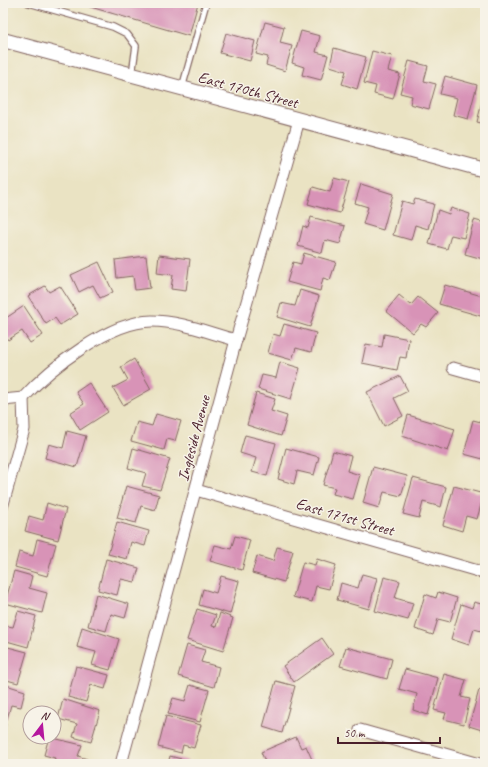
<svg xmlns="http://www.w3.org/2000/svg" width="488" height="767" viewBox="0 0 488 767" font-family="Caveat,sans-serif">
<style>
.building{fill:#d893b7}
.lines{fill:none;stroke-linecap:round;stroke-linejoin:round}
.service-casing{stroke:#826460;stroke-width:8}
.minor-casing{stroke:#826460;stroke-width:13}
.tertiary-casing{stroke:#826460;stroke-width:16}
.service{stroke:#fff;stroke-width:5.5}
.minor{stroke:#fff;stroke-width:11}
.tertiary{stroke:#fff;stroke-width:14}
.labels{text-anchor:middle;stroke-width:3;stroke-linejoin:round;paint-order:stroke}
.street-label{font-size:16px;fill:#4a1f2b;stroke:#f7f3e8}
</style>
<rect width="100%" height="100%" fill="#f7f3e8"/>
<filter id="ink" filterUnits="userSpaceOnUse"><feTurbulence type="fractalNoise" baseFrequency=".025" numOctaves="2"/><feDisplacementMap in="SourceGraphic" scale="8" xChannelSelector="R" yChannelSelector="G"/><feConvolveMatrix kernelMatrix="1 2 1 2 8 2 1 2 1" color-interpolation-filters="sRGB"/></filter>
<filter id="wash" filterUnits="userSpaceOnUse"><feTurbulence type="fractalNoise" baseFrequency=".012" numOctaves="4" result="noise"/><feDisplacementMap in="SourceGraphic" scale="16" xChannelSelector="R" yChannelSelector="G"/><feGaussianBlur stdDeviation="0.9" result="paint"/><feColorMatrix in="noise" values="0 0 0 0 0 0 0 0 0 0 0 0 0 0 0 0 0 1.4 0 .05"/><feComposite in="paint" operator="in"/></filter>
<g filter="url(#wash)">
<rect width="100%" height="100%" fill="#eae3c3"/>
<g id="blocks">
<!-- building -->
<g class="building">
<path d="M77,3H198L189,36Z"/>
<path d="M265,22L284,27L280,43L292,46L285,71L266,65L268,57L256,54Z"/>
<path d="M301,31L320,36L316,52L328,55L321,80L302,75L304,67L292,63Z"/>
<path d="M226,33L255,41L250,61L220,53Z"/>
<path d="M334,48L366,57L357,89L342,84L346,71L330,66Z"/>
<path d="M372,51L392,56L388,71L400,74L393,99L374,94L376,86L364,83Z"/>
<path d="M409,61L428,66L424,81L436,84L429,109L410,104L412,96L400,93Z"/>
<path d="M445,76L477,85L468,119L453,115L457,98L440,94Z"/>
<path d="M482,102L485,103V124L477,122Z"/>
<path d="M334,178L349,182L340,213L308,204L313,187L330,192Z"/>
<path d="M361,184L393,194L383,230L363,224L368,207L355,203Z"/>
<path d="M415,199L434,204L428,229L415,225L411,240L393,235L402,201L413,204Z"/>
<path d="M451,208L470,214L464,238L451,235L447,249L429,244L438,210L449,214Z"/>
<path d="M311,217L345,226L340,244L325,240L322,253L298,246L303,226L308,228Z"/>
<path d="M474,220L485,223V253L483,259L465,254Z"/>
<path d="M304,253L336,262L330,280L323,278L320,291L287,282L293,262L301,264Z"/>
<path d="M159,255L190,259L186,291L171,289L173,275L157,273Z"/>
<path d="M146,256L150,288L135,290L133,276L117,278L115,260Z"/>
<path d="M99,262L113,292L100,298L93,285L79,292L71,275Z"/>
<path d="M445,285L485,297L484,317L439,304Z"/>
<path d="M45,286L49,292L60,286L78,314L60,325L55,318L46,324L28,296Z"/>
<path d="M300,290L319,296L310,327L277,317L281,303L295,306Z"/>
<path d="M399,295L411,305L418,297L438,313L426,327L421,324L413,333L386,311Z"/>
<path d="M24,306L43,335L30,343L22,331L8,340L3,333V320Z"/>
<path d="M284,324L316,333L311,352L296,348L292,360L268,353L273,334L280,336Z"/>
<path d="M384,334L409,339L406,358L400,357L397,370L362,363L366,344L382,347Z"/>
<path d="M134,359L151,389L123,405L113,388L128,380L121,367Z"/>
<path d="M280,362L300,368L291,399L258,389L262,375L276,378Z"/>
<path d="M400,376L408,391L394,398L403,416L384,426L367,392Z"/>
<path d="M89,383L108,412L80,430L70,413L84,404L76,392Z"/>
<path d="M256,393L275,399L271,411L287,416L281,436L247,425Z"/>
<path d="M156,414L181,421L175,441L167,439L164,450L131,441L137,422L152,426Z"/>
<path d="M408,415L455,429L448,451L402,436Z"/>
<path d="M473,420L485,423V450L483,459L464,454Z"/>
<path d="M67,431L86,436L77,467L45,458L49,444L63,448Z"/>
<path d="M245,435L276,443L267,476L252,472L256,458L240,453Z"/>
<path d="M133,448L170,459L160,490L142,486L146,473L128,468Z"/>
<path d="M286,448L319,457L314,475L297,471L294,484L278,479Z"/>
<path d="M333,451L351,456L347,471L360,475L353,499L333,494L335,488L323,485Z"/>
<path d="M373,467L407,476L401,496L384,492L379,508L363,503Z"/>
<path d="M413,478L446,487L441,507L423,502L419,518L403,514Z"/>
<path d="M126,486L159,495L155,510L141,506L136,523L117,518Z"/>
<path d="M454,486L484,494L477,519L466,516L462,531L443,525Z"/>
<path d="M47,503L66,509L58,540L25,531L29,516L43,520Z"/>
<path d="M117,522L149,531L145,546L131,542L127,559L108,554Z"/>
<path d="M235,536L250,540L242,570L210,561L215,545L231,549Z"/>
<path d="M37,539L56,544L47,576L15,567L19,552L33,556Z"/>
<path d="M277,547L293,551L284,582L252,573L257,556L273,561Z"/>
<path d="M106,559L139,568L135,582L121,579L117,595L98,590Z"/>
<path d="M317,559L336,565L329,589L316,586L312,602L293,597L303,562L315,565Z"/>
<path d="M14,571L32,576L29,588L47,593L42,613L5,603Z"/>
<path d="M362,574L377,578L369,609L337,600L341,583L358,588Z"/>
<path d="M221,576L239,581L230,614L199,605L203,589L216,593Z"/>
<path d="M384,577L400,581L395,598L413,603L408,620L375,611Z"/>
<path d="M438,592L457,598L450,622L438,619L433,635L415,629L425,594L436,598Z"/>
<path d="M96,594L129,604L125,618L111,614L106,631L88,626Z"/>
<path d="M474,602L485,605V632L474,629L469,645L451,639L461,604L472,608Z"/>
<path d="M197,609L216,615L212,626L216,627L220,613L233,618L223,651L187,640Z"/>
<path d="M18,611L36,616L28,647L3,640V625L13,627Z"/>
<path d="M82,627L119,639L110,670L92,665L96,652L77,647Z"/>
<path d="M322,638L333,654L294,682L283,666Z"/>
<path d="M187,645L205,650L201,662L219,667L214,687L178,676Z"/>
<path d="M8,647L27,652L18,683L3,679V664Z"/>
<path d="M346,647L392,659L387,679L340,666Z"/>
<path d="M76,666L109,675L105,689L91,685L86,702L68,697Z"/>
<path d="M405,669L438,678L428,715L413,710L417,694L399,689Z"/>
<path d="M444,674L466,680L461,697L470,699L464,724L444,719L446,713L434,710Z"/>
<path d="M276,681L295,686L282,733L263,727Z"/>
<path d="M3,684L25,691L21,707L11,705L7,719L3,718Z"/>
<path d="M190,685L209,690L200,722L168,714L173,698L185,701Z"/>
<path d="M479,690L485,692V731L469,726Z"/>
<path d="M63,699L100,711L91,742L73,737L77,724L58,719Z"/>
<path d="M166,716L201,725L194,748L183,745L181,753L158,747Z"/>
<path d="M3,723L6,724L3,733Z"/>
<path d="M49,737L82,745L78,756L87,759L85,764H53L55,758L44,755Z"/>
<path d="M296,737L301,748L306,746L314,764H266L261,752Z"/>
<path d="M170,756L189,761L188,764H168Z"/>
</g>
</g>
</g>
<g filter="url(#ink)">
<use href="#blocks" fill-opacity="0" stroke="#826460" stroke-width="1"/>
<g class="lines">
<!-- service casing -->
<g class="service-casing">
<g id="service">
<path d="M29,3L113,27L127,34L136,46L132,75"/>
<path d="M182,88L206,3"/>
</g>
</g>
<!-- minor casing -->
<g class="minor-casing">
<g id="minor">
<path d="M453,368L485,377"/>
<path d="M3,400L23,398C50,368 110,321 152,321C180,321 209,333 236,340"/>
<path d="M196,490L485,573"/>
<path d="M3,504L24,429L23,398"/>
<path d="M360,730L480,764"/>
<path d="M121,764L236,340L299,120"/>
</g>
</g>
<!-- tertiary casing -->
<g class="tertiary-casing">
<path id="tertiary" d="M3,40L485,170"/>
</g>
<!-- service -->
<use href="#service" class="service"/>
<!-- minor -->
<use href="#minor" class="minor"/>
<!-- tertiary -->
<use href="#tertiary" class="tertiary"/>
</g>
</g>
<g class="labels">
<!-- street labels -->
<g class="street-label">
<text transform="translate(248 89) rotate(15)" y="6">East 170th Street</text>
<text transform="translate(193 438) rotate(-75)" y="6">Ingleside Avenue</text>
<text transform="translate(345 516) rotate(16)" y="6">East 171st Street</text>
</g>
</g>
<!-- margin -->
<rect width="488" height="767" fill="none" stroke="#f7f3e8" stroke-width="16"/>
<!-- north arrow -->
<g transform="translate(42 725) rotate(16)"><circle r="19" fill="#f7f3e8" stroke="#b29e9c"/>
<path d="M0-3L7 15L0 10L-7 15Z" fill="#b5179e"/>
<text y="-6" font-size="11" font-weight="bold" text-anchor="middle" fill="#4a1f2b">N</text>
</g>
<!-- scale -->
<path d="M338 737v6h102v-6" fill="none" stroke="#4a1f2b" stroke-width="2"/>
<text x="344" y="737" font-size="12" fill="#4a1f2b" stroke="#f7f3e8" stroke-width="3" paint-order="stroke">50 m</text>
</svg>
